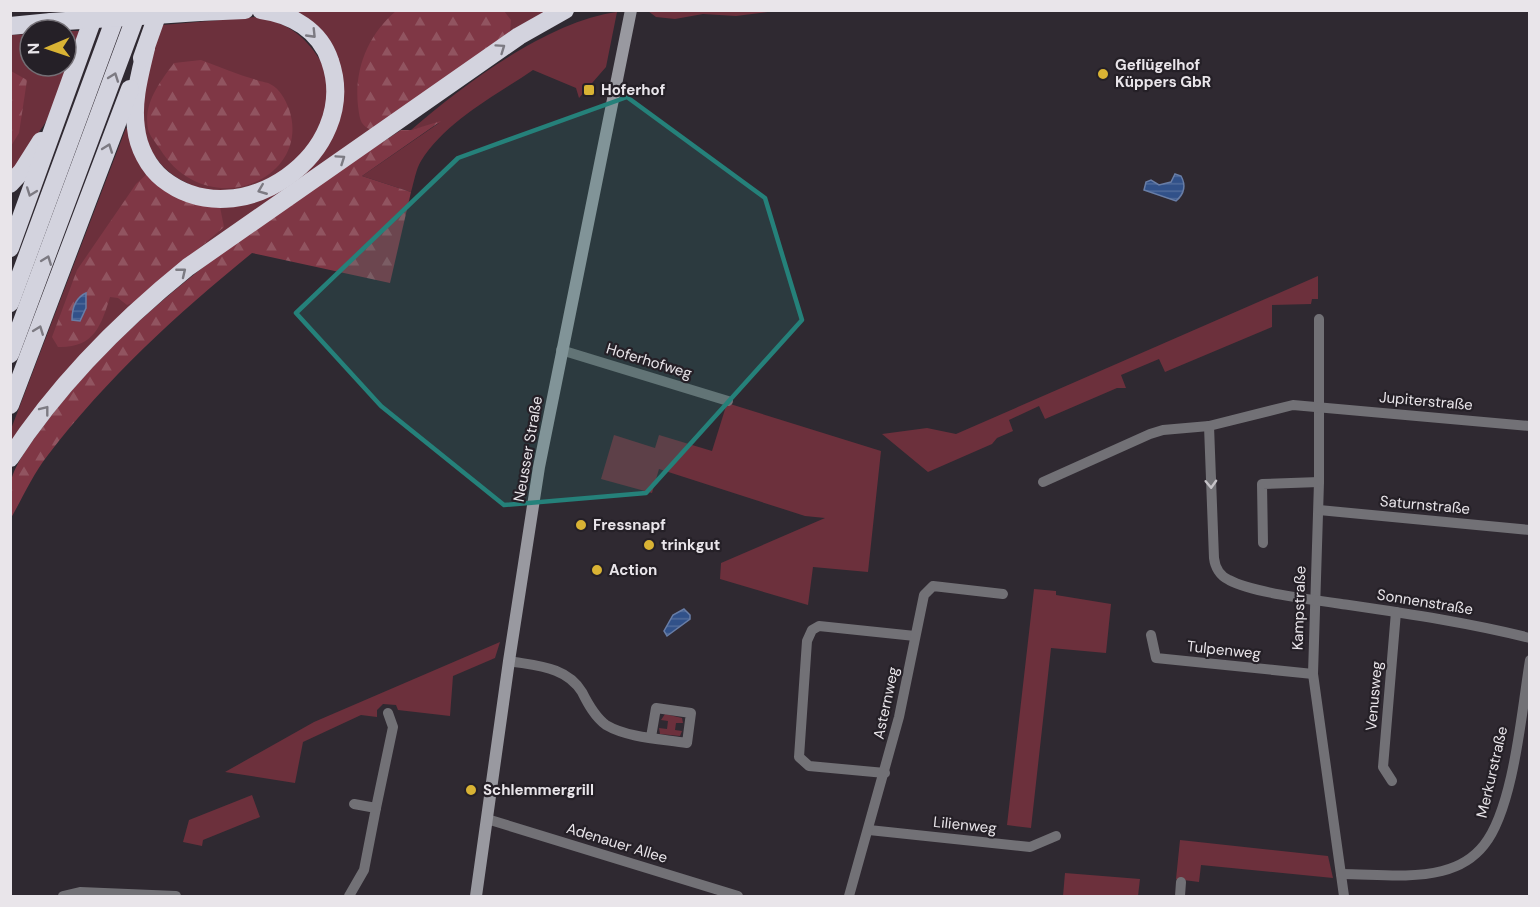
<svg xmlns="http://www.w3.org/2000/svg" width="1540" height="907" viewBox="0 0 1540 907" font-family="'DM Sans',sans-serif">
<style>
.green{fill:#6c303c}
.forest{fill:url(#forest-firs)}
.water{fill:url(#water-rules);stroke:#687da6;stroke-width:1.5}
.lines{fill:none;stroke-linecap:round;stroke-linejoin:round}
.minor{stroke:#727176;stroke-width:10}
.secondary{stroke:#9999a0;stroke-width:12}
.motorway{stroke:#d3d3de;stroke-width:18}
.motorway-bridge{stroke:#d3d3de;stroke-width:18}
.oneway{stroke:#7c7a82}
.oneway2{stroke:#c5c2c7}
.marked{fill:#25817a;fill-opacity:0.2;stroke:#25817a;stroke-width:4.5;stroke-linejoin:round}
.poi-dot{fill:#d9b334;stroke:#252027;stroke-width:2}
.labels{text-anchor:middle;stroke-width:4.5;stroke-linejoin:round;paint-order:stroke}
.poi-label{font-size:15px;font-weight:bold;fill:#e9e5ea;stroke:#252027;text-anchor:start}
.street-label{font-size:15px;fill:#e9e5ea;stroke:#252027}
</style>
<defs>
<pattern id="forest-firs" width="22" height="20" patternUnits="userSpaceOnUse" patternTransform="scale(1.5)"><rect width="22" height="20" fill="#7f3745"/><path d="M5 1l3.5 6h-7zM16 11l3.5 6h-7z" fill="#915460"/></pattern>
<pattern id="water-rules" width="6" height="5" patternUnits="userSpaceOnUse" patternTransform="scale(1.5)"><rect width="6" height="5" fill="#315189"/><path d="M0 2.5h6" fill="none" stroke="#4f6a9a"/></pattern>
</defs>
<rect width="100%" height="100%" fill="#2f2931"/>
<!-- green -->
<g class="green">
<path d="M288,11H555L186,263L11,451V429L126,128L130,129L190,200L293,180L341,87Z"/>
<path d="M648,11H775L736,16L703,14L675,19L656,17Z"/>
<path d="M617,12L606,67L579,98L576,88L533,70C495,96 446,121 421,161C416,169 414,182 411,192L362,176L439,123L411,130C463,85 548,21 617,12Z"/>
<path d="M255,17C284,21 304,34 320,60C328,74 329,88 326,103C319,159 260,196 206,190C199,190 191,185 185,182C150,165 136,128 142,90C146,68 156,46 162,25Z"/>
<path d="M66,31H83L48,119L10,174V35L30,34V66H66Z"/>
<path d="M1318,276V299H1312L1311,304L1272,305V327L1165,372L1159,359L1121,375L1126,388H1117L1045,419L1039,406L1009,420L1013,431L997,438L992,444L928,472L882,434L927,428L956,434Z"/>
<path d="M727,403L881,451L868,572L813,567L808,605L720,579L721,563L825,518L805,516L659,469L652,493L601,479L614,435L655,448L659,435L712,451Z"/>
<path d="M1034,589L1056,591V595L1111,604L1106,653L1051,648L1031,828L1007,825Z"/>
<path d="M500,642L495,658L453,676L450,716L398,710L396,705L383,704L377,710V717L361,715L303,742L295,783L225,772L314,722Z"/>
<path d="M665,714L682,718L683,723H676L675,730L682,731L680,736L660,734L659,728L667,729L668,721L661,720Z"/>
<path d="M252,795L260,817L203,840L202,846L183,842L189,820Z"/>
<path d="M1180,840L1328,856L1333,878L1201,865L1199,882L1176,879Z"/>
<path d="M1065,873L1140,879L1138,896H1063Z"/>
</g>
<!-- forest -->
<g class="forest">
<path d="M396,11H504L511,20L510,33L374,131C360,126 360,120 358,106C354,69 368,35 396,11Z"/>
<path d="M201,60C220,67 238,75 257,80C261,82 267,82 270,84C280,89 285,99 289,109C313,180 206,224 160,149C156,143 149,135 148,129C143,103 160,82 174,63Z"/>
<path d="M11,71L27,80L19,133L11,146Z"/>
<path d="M441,121L362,176L411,192L390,283L252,253C177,314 107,378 48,455C33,474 23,497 11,518C11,507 8,493 11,482C14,463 37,435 48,420C142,297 274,214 401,130H411Z"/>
<path d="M147,174C170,196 188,203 220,207L224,227L137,301L127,305L118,298L110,297C101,326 94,348 58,347L52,337L77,270L136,184Z"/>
</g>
<!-- water -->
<g class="water">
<path d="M1175,174L1181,176C1186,185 1184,194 1176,201L1144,190L1146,182L1151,180L1159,185L1171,182Z"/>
<path d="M86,293V308L80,321L72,320C72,309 75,298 86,293Z"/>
<path d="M684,609L690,615V619L667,636L664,631L673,615Z"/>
</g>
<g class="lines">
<!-- minor -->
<g class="minor">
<path d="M1319,319V482L1313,674L1344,896"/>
<path d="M561,350L728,401"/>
<path d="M1209,426L1214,558C1215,567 1220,576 1229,580C1253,593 1320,601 1349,605C1410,614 1470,623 1530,638"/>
<path d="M1043,482L1150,434L1163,430L1209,426L1293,405L1530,426"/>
<path d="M1319,510L1530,530"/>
<path d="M1263,543L1262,484L1319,482"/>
<path d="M1151,635L1156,658L1313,674"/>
<path d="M509,661C536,666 566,666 582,692C588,704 595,717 606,725C628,738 662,739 687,743L691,713L656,708L651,737"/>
<path d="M885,773L809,766L799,757L807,641L812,630L819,626L915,636"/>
<path d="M1392,781L1383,767L1396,612"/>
<path d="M376,808L393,727L388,713"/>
<path d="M487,819L738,896"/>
<path d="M869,830L1030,847L1056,836"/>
<path d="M1341,874C1373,874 1410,879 1442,871C1458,867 1473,859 1484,845C1514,808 1522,708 1530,660"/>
<path d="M63,896L80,892L176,896"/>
<path d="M349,896L364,870L376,808L354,804"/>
<path d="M849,896L899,717L924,595L933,586L1003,594"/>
<path d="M1180,896L1181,882"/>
</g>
<!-- secondary -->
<path class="secondary" d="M476,896L509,661L539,467L631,10"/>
<!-- motorway -->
<g class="motorway">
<path d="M200,12L245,10"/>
<path d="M10,26L51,22"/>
<path d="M146,48C140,74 132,101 136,128C138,147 148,167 163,179C239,239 362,153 330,61C320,30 291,14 261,10"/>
<path d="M142,58L159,10"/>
<path d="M10,184L22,171L41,141"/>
<path d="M10,248L96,10"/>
<path d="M10,303L118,10"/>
<path d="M10,354L138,10"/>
<path d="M10,405L130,89"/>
<path d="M10,458C58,384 120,322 188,267L519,36L565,10"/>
</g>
<!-- motorway-bridge -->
<path class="motorway-bridge" d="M51,22L200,12"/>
</g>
<!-- one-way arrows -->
<defs><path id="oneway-chevron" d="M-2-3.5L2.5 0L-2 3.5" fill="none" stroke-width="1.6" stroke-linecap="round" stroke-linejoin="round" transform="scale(1.5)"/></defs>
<g class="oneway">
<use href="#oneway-chevron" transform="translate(312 34) rotate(46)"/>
<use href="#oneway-chevron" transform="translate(501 48) rotate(-35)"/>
<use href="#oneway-chevron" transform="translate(114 77) rotate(-70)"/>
<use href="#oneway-chevron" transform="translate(108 148) rotate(-70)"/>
<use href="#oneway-chevron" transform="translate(341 159) rotate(-34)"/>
<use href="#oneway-chevron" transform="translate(262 190) rotate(158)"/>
<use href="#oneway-chevron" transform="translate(31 192) rotate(110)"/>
<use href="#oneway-chevron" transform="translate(47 260) rotate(-69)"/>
<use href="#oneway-chevron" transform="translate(182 272) rotate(-39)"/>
<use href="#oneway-chevron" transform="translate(39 330) rotate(-69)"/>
<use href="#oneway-chevron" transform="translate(45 410) rotate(-52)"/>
</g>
<use class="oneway2" href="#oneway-chevron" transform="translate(1211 484) rotate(88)"/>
<!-- marked area -->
<path class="marked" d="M627,97L765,198L802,320L646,493L504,505L381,406L296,313L458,158Z"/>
<!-- markers -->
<g class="poi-dot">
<circle cx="1103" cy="74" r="6"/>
<rect x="583" y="84" width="12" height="12" rx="3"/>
<circle cx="581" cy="525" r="6"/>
<circle cx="649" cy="545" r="6"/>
<circle cx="597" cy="570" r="6"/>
<circle cx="471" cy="790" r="6"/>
</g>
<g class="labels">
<!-- poi labels -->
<g class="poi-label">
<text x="1115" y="70">Geflügelhof<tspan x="1115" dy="17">Küppers GbR</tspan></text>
<text x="601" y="95">Hoferhof</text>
<text x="593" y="530">Fressnapf</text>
<text x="661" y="550">trinkgut</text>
<text x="609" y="575">Action</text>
<text x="483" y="795">Schlemmergrill</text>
</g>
<!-- street labels -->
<g class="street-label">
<text transform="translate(649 361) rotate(17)" y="5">Hoferhofweg</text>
<text transform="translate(1426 401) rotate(5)" y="5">Jupiterstraße</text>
<text transform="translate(528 449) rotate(-80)" y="5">Neusser Straße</text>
<text transform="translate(1425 505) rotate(5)" y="5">Saturnstraße</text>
<text transform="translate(1425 602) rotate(9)" y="5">Sonnenstraße</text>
<text transform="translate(1299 608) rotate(-88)" y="5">Kampstraße</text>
<text transform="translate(1224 650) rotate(6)" y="5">Tulpenweg</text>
<text transform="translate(1374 696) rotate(-85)" y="5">Venusweg</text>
<text transform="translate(886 703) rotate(-78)" y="5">Asternweg</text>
<text transform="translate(1492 772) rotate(-77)" y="5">Merkurstraße</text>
<text transform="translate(965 825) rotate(6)" y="5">Lilienweg</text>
<text transform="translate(617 843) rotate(17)" y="5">Adenauer Allee</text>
</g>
</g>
<!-- border -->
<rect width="1540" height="907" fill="none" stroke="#e9e5ea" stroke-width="24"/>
<!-- north arrow -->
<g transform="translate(48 48) rotate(268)"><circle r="28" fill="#252027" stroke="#736f75" stroke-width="1.5"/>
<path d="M0-4.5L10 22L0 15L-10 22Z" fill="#d9b334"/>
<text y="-9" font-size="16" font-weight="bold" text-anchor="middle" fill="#e9e5ea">N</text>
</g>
</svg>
